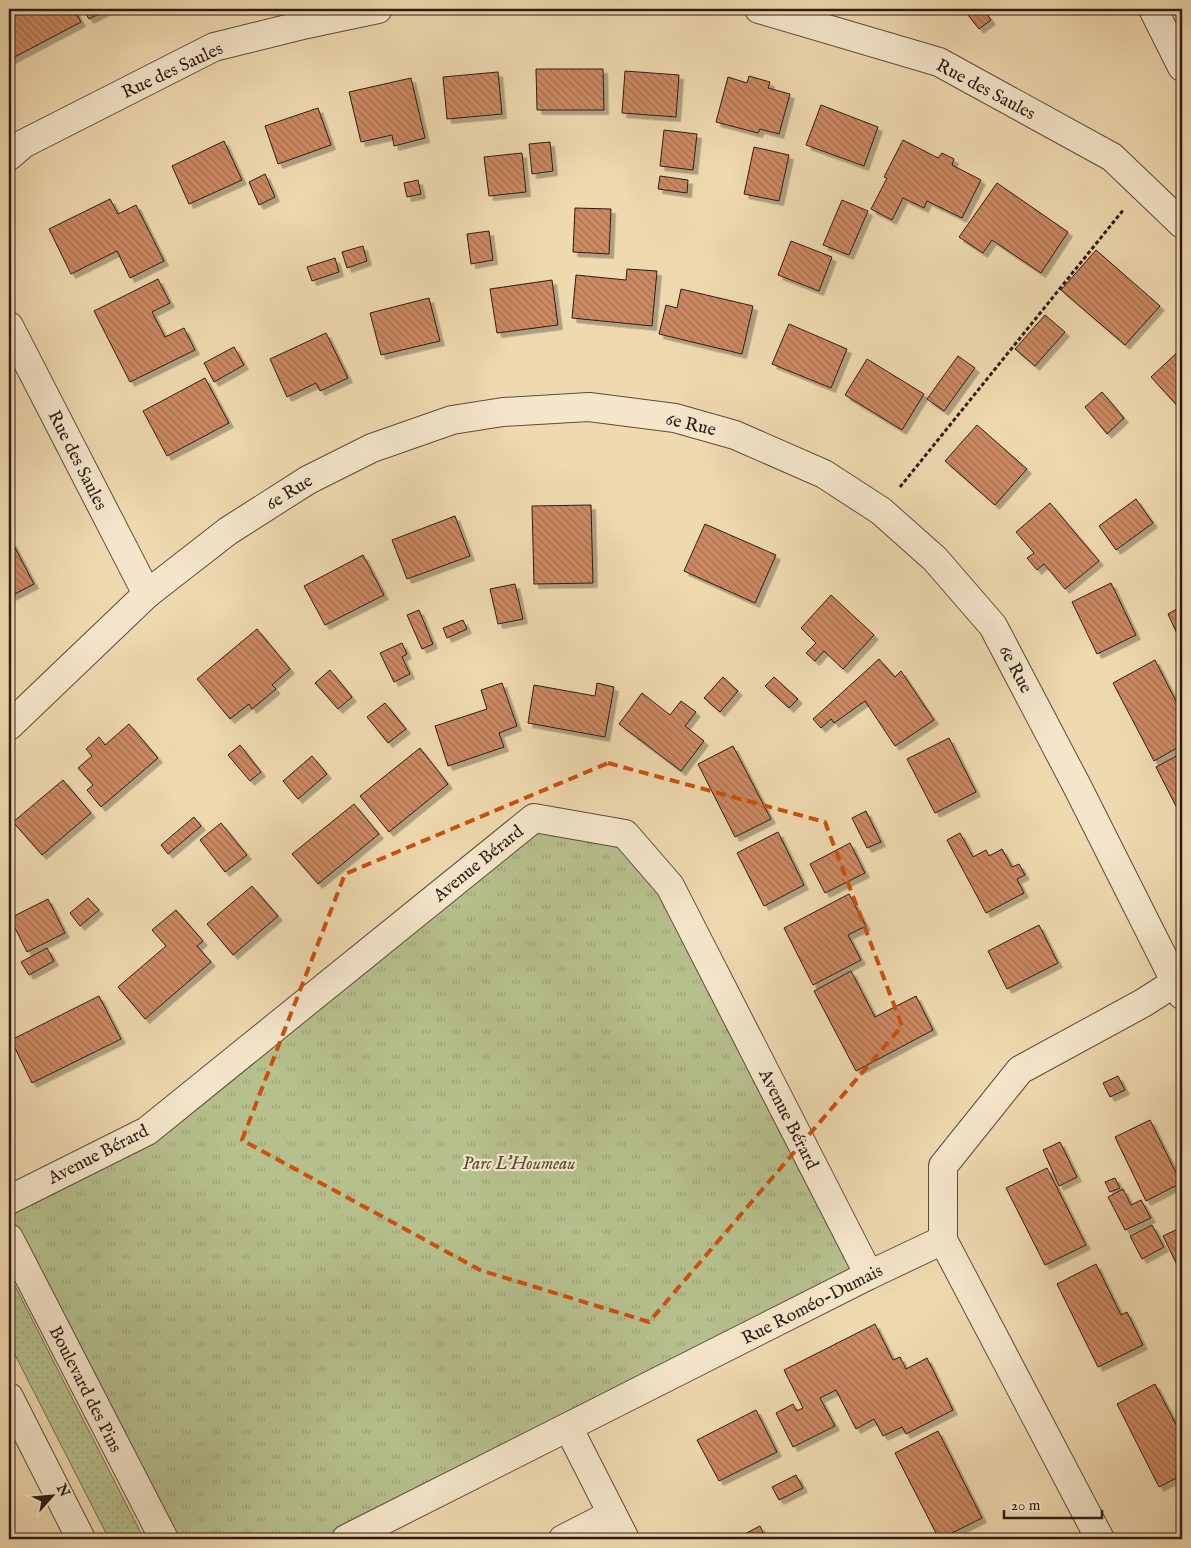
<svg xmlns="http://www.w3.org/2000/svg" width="1191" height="1548" viewBox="0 0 1191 1548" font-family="'IM FELL English',serif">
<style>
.grass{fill:url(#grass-dots);stroke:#726e52}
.park{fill:url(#park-tufts);stroke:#726e52}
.building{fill:url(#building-back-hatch);stroke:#2d1c16;filter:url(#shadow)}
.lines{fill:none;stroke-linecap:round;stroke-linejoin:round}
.minor-casing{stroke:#5e4b3c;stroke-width:30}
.path{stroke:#2d1c16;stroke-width:3;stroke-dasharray:4 2.5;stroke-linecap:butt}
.minor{stroke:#f5e6cb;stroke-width:28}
.marked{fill:none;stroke:#cc500e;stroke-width:4;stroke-dasharray:10 6;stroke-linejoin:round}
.labels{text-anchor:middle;stroke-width:4.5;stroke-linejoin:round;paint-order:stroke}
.street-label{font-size:18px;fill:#2d1c16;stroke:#f5e6cb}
.park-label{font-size:18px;font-style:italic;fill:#564d3a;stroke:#f5e6cb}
</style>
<defs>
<pattern id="grass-dots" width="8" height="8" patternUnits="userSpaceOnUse" patternTransform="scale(1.25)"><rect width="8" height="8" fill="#b6c08d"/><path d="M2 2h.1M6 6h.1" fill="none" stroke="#9da479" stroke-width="1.8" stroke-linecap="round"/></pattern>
<pattern id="park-tufts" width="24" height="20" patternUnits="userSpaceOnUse" patternTransform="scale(1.25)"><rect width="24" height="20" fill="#b6c08d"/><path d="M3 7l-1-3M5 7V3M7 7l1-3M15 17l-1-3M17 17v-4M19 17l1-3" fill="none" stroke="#9da479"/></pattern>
<pattern id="building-back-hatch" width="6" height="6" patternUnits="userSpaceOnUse" patternTransform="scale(1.25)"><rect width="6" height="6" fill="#cc8962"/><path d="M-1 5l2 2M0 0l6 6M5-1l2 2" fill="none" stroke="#a66f50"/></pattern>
<filter id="shadow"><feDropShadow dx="4.5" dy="4.5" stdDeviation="0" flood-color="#0004"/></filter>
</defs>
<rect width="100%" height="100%" fill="#efd9af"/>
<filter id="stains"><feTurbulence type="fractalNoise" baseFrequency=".004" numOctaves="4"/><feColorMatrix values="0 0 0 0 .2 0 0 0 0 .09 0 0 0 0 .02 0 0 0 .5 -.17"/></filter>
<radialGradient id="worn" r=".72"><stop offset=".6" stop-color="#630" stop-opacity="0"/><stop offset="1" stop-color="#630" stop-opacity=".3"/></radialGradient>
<!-- grass -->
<path class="grass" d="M9,1274L144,1539H109L9,1343Z"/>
<!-- park -->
<path class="park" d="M534,818L625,834L670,886L869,1275L346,1539H164L9,1238V1200L147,1131Z"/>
<!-- building -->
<g class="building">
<path d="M9,9H15L17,12L23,9H74L81,22L9,60Z"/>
<path d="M83,9H109L89,19Z"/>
<path d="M977,9H983L991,20L979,29L968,15Z"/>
<path d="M536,69H603L604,110H537Z"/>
<path d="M625,71L679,75L676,117L622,113Z"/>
<path d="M498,72L502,114L447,119L443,77Z"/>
<path d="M749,76L770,82L768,88L790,94L779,134L760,129L758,133L716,122L728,77L747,83Z"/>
<path d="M411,78L425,138L394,146L392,135L361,142L349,92Z"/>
<path d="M821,105L878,127L864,166L806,145Z"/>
<path d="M318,108L331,145L278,164L265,126Z"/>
<path d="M664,130L697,134L693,170L660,166Z"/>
<path d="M903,140L938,158L942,153L954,159L952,165L981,180L962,218L927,201L924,208L903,198L892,220L871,209L887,178L884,177Z"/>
<path d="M224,141L242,180L189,204L172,166Z"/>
<path d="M550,142L553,171L532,174L529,144Z"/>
<path d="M754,147L789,155L779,201L744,194Z"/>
<path d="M522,153L526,192L489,196L484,157Z"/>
<path d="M265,174L275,197L259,205L249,182Z"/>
<path d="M660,176L688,180L687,193L658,189Z"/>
<path d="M418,180L421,194L407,197L404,183Z"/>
<path d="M997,183L1068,232L1041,273L992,240L983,253L959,237Z"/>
<path d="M110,199L118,214L136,205L164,261L130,278L117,251L71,274L49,229Z"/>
<path d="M842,200L868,211L849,255L823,245Z"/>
<path d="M575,208L611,209L609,254L573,252Z"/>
<path d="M489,231L493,260L471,264L467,234Z"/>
<path d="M791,241L832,257L819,291L778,275Z"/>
<path d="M363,246L367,261L347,268L342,252Z"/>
<path d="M1096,250L1160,306L1125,345L1061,290Z"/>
<path d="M335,258L339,272L312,281L307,267Z"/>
<path d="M627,269L657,271L652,326L572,318L576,275L626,280Z"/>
<path d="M158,279L170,303L152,312L165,337L184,328L195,350L130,382L94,311Z"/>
<path d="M552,280L558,325L497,333L490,289Z"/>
<path d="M681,289L753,306L742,354L659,334L666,305L677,308Z"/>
<path d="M429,298L440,341L381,355L370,313Z"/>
<path d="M1045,315L1065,332L1035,366L1015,349Z"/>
<path d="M789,324L847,349L831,388L772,364Z"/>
<path d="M326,333L348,378L320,391L316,383L287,397L270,359Z"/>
<path d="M234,347L244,365L214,382L204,363Z"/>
<path d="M1182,348V411L1151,377Z"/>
<path d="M958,356L975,368L944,411L927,399Z"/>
<path d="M867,359L924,394L902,430L845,395Z"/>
<path d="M205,378L229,423L167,456L143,411Z"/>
<path d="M1102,392L1124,418L1107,434L1085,407Z"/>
<path d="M977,425L1027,469L995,505L945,461Z"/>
<path d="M1136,499L1153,523L1116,550L1099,526Z"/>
<path d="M1050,503L1099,561L1065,589L1044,564L1037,570L1027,558L1034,553L1016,532Z"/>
<path d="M591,505L593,583L534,584L532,506Z"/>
<path d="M455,516L470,556L407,579L392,540Z"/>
<path d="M705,524L776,555L755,603L684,571Z"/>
<path d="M12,542L34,584L9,597V543Z"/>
<path d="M363,555L384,595L325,625L304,586Z"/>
<path d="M1111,583L1136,635L1097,654L1072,602Z"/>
<path d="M515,584L523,619L498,624L490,589Z"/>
<path d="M831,595L874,635L843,669L824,651L815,661L806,653L816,643L801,628Z"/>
<path d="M1182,606V636L1179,638L1168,614Z"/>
<path d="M419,610L433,644L422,649L407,615Z"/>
<path d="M463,620L467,629L447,638L443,628Z"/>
<path d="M257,629L290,669L272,685L276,689L252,709L249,704L230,719L197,679Z"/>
<path d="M402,643L407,654L402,657L410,674L394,682L380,653Z"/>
<path d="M879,659L895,677L901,671L934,720L895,746L865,701L834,723L831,719L821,728L813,719Z"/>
<path d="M1155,660L1182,713V745L1154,761L1113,683Z"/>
<path d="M330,670L352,697L338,709L315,683Z"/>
<path d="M723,677L738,691L720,712L704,698Z"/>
<path d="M774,677L798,699L789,708L765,686Z"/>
<path d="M502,683L517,726L499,733L504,747L448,766L435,726L487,709L481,690Z"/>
<path d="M597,683L614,687L605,737L528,723L534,685L595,696Z"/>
<path d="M642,693L670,715L681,701L696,712L685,726L704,741L681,771L619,724Z"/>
<path d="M385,703L406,729L388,743L367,717Z"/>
<path d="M129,724L158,758L101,807L87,790L93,785L78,768L92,756L86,749L99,737L105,745Z"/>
<path d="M949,738L976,792L935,813L907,759Z"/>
<path d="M240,745L261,772L250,781L228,755Z"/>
<path d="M733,746L771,819L735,837L698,764Z"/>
<path d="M420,748L448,784L389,832L360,796Z"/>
<path d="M1182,753V818L1156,767Z"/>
<path d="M312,756L327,774L298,799L283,781Z"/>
<path d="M63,780L91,813L42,855L13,822Z"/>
<path d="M354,804L379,834L318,884L292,854Z"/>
<path d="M866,811L881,842L867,848L852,818Z"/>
<path d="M194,817L201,826L168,854L161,845Z"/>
<path d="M221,823L247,855L225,872L200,840Z"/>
<path d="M778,832L804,885L764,906L737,853Z"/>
<path d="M960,833L973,857L986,850L989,856L1002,849L1012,867L1019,864L1025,875L1017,879L1024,893L986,913L947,840Z"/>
<path d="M850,843L865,873L825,893L810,864Z"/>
<path d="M252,886L278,916L233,955L207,924Z"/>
<path d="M849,894L866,926L848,935L861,960L813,985L784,928Z"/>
<path d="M88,898L99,910L80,926L70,913Z"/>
<path d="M48,899L65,933L27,952L10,918Z"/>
<path d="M176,910L203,941L197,946L211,962L145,1019L118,987L166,946L152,930Z"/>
<path d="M1039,925L1058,963L1007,989L988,951Z"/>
<path d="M47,948L54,961L29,975L21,962Z"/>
<path d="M851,971L875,1017L916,996L933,1030L856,1071L814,991Z"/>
<path d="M99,996L121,1039L32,1083L11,1040Z"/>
<path d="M1118,1076L1125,1090L1110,1097L1103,1083Z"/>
<path d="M1150,1120L1181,1183L1146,1201L1115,1137Z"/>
<path d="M1060,1142L1077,1177L1059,1186L1043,1150Z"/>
<path d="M1047,1168L1086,1245L1045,1265L1006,1188Z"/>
<path d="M1115,1178L1120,1188L1110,1192L1105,1182Z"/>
<path d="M1123,1189L1131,1205L1141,1200L1151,1218L1125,1230L1108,1197Z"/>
<path d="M1152,1225L1164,1247L1142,1259L1130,1236Z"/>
<path d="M1182,1227V1275L1163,1236Z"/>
<path d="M1096,1264L1121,1315L1127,1312L1143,1345L1098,1367L1057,1284Z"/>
<path d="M875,1324L893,1360L900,1357L906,1369L927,1358L953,1410L906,1434L902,1427L883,1436L874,1419L856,1429L836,1390L820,1398L835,1426L793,1447L776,1413L793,1404L797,1411L803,1408L784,1370Z"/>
<path d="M1155,1384L1182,1436V1475L1159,1487L1117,1404Z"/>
<path d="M756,1410L777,1452L719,1481L697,1440Z"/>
<path d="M938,1431L982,1518L940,1539H939L895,1453Z"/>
<path d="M796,1475L803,1488L779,1500L772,1487Z"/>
<path d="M760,1526L766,1539H735Z"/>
</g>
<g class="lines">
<!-- minor casing -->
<g class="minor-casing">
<g id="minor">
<path d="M759,9L939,62L1112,157L1182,224"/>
<path d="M1153,9L1182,67"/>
<path d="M9,156L23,144L214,47L307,24L378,9"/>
<path d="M9,326L147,594"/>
<path d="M9,726L147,594L228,531L308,480L372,448L452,420L503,412L589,407L675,418L735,435L824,474L881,511L935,559L993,626L1078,788L1182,995"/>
<path d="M9,1200L147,1131L534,818L625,834L670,886L869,1275"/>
<path d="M9,1238L164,1539"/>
<path d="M9,1397L81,1539"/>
<path d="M568,1427L625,1539"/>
<path d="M346,1539L869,1275L943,1240"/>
<path d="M563,1539L612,1514"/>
<path d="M1100,1539L943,1240V1166L1020,1070L1143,1003L1176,982"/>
</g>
</g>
<!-- path -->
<path class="path" d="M900,487L1124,209"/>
<!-- minor -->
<use href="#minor" class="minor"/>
</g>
<!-- marked area -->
<path class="marked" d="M608,763L825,822L902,1026L649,1322L480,1270L242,1140L345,874Z"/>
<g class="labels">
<!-- street labels -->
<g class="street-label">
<text transform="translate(172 70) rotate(-25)" y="6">Rue des Saules</text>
<text transform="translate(986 89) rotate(28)" y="6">Rue des Saules</text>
<text transform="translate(691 424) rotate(13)" y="6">6e Rue</text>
<text transform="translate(78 460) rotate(63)" y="6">Rue des Saules</text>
<text transform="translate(289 492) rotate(-32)" y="6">6e Rue</text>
<text transform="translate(1016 669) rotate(62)" y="6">6e Rue</text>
<text transform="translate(478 863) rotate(-39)" y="6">Avenue Bérard</text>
<text transform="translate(789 1119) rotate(63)" y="6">Avenue Bérard</text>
<text transform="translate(98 1154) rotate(-27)" y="6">Avenue Bérard</text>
<text transform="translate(812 1304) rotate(-27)" y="6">Rue Roméo-Dumais</text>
<text transform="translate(86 1389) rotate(63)" y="6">Boulevard des Pins</text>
</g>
<!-- park labels -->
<g class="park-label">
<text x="519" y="1169">Parc L'Houmeau</text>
</g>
</g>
<!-- margin -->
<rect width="1191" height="1548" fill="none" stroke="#efd9af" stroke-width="30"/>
<rect x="10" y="10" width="1171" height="1528" fill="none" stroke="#2d1c16" stroke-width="2.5"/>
<rect x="15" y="15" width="1161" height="1518" fill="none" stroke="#2d1c16"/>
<!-- north arrow -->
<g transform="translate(52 1496) rotate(63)" stroke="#f5e6cb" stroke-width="4" paint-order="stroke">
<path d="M0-4L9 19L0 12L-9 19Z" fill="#2d1c16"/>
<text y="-8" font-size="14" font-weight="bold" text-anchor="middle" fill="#2d1c16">N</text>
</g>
<!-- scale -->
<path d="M1004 1510v8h98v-8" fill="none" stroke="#2d1c16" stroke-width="2.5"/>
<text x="1011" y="1510" font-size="15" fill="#2d1c16" stroke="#f5e6cb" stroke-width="4" paint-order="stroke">20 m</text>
<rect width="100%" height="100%" filter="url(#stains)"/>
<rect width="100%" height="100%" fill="url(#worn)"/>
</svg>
